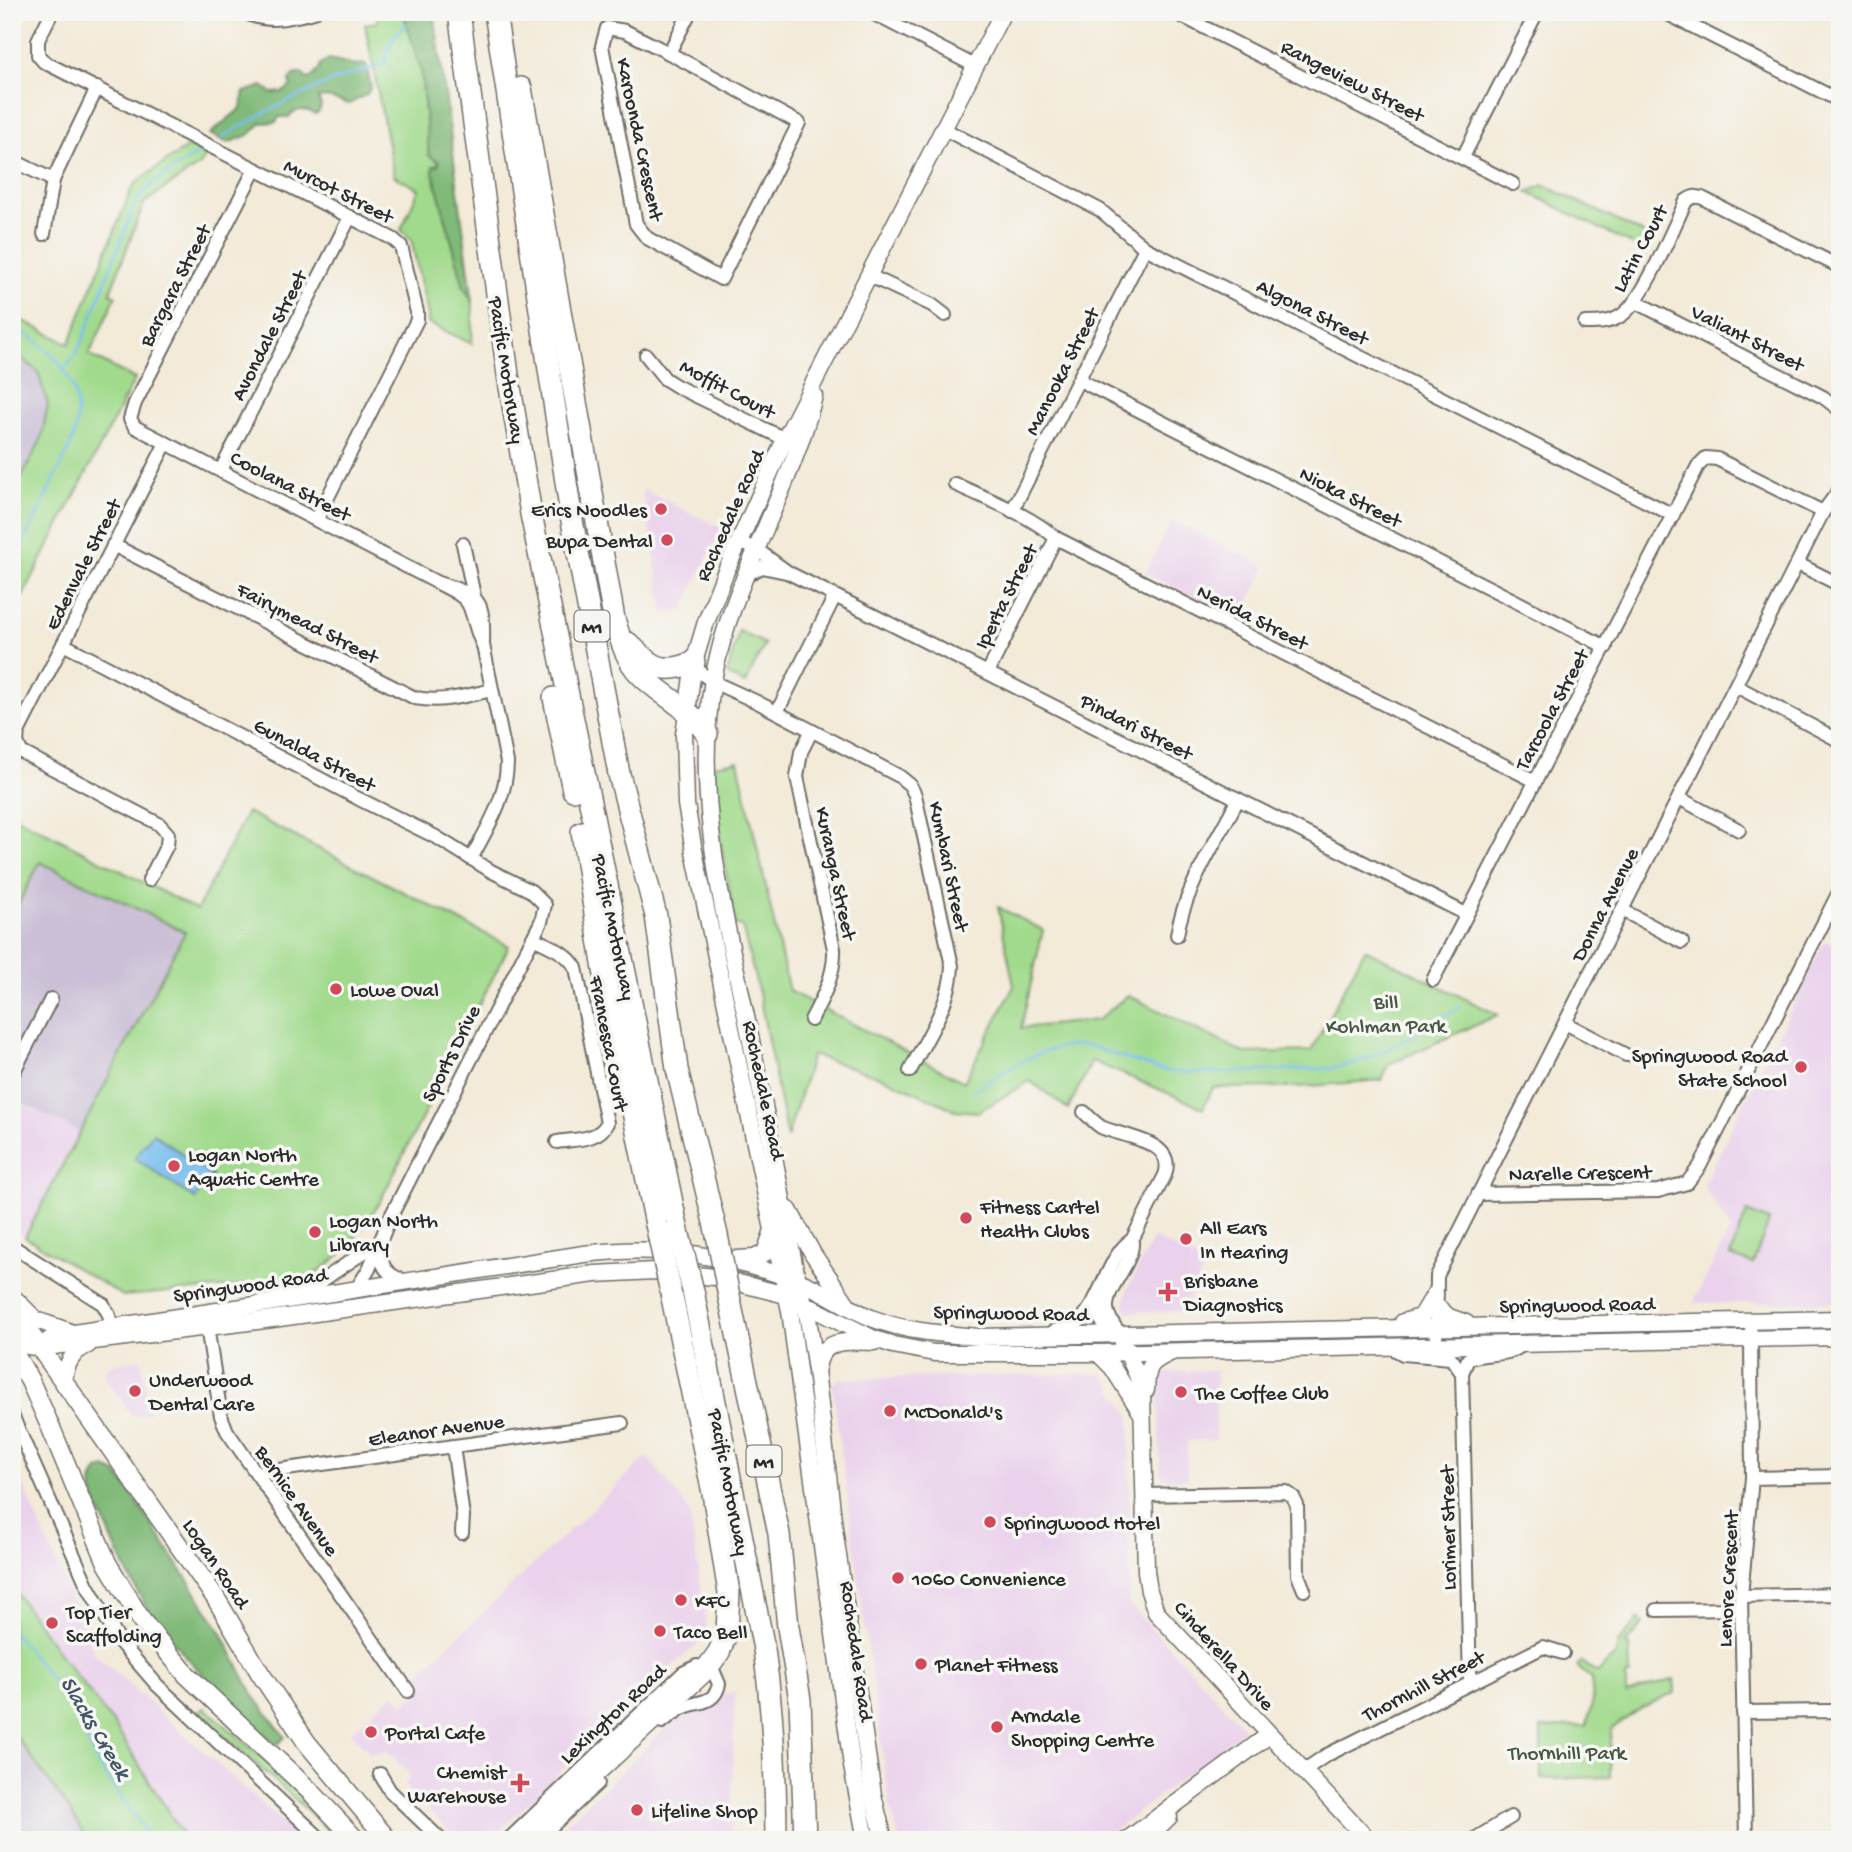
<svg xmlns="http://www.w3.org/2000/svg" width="1852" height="1852" viewBox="0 0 1852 1852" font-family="'Gochi Hand',sans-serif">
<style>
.built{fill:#ead1ec}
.industrial{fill:#cabfd6}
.green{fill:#a1da8c;stroke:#66825c;stroke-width:2}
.forest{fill:#80ba78;stroke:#567252;stroke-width:2}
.water{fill:#78bdef;stroke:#52748d;stroke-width:2}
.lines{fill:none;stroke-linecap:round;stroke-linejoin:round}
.stream{stroke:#78bdef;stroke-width:2.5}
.street-casing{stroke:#716e68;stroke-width:16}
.secondary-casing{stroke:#716e68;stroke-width:19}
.primary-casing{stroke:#716e68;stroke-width:21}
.highway-casing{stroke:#716e68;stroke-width:24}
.street{stroke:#fff;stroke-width:12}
.secondary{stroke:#fff;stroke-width:16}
.primary{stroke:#fff;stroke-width:18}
.highway{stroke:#fff;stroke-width:21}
.highway-bridge-casing{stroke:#716e68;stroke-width:24;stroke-linecap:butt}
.highway-bridge{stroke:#fff;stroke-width:21}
.poi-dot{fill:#d1495b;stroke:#f6f6f2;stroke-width:2.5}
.labels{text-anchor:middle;stroke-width:7;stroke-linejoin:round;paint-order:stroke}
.shield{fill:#f6f6f2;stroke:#686867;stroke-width:2}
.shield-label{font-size:19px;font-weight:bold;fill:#2b2b2b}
.street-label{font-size:21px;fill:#2b2b2b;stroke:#f6f6f2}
.poi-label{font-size:21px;fill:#2b2b2b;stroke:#f6f6f2;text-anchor:start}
.park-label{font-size:21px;fill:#485743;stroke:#f6f6f2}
.water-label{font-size:23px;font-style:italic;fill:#425766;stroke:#f6f6f2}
</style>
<rect width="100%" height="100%" fill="#f6f6f2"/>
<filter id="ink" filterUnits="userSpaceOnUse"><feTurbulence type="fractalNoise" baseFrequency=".0143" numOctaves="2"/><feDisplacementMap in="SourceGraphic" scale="14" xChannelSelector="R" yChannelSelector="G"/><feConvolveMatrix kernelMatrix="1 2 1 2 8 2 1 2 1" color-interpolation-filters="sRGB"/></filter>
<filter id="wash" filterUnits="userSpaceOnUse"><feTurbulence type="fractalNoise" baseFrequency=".00686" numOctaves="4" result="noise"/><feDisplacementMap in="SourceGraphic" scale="28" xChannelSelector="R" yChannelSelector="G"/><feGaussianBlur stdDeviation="1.57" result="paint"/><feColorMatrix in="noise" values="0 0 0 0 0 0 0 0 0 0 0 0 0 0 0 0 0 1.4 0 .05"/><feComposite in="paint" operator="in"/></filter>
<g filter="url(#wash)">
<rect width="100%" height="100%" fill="#f3ead8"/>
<!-- built -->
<g class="built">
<path d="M642,489L721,528L683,610L664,612Z"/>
<path d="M1172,521L1266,567L1239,620L1145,573Z"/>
<path d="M1825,941L1840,948V1302L1693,1303L1731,1229L1703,1185Z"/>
<path d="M12,1099L81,1133L25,1237L12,1227Z"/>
<path d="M1153,1238L1206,1264L1182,1312H1130L1126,1310L1124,1306L1127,1291Z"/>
<path d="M141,1359L150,1413L132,1416L105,1377L104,1371L111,1364Z"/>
<path d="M1216,1370V1440L1187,1441L1188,1479H1166L1160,1474L1158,1380L1165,1373L1169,1372Z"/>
<path d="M1103,1374L1130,1416L1129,1604L1245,1729L1102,1840H900L890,1807L832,1385L838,1379Z"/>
<path d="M647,1457L689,1510L708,1634L610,1724L490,1840H458L405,1786L410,1775L387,1751L371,1754L350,1733L393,1694L405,1704L421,1690L415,1677Z"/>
<path d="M12,1458L94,1653L302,1840H186L113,1723L53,1645L12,1586Z"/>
<path d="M735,1692L731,1840H548L611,1782L664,1729L681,1716L718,1707L724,1694Z"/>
</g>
<!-- industrial -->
<g class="industrial">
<path d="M12,349L38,372L48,405L41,440L12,496Z"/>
<path d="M40,862L185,932L81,1133L12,1098V916Z"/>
<path d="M12,1731L71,1812L87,1840H12Z"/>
</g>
<!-- green -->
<g class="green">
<path d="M376,12H403L421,70L429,156L440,162L433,167V172L464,287L473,302L472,344L428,323V315L411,239L401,230L419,189L394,176L365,24L378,22Z"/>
<path d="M190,145L207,154L201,164L144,203L110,293L116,296L89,355L135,379L12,617V496L41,440L48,405L38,372L12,349V315L69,344L132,188L138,181Z"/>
<path d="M1544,185L1651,237L1645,251L1527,192Z"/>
<path d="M739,631L765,644L745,684L727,674Z"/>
<path d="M738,761L789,991L964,1082L1014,986L998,907L1043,930L1021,1028L1098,1020L1128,995L1244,1053L1311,1051L1365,949L1498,1015L1389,1064L1382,1080L1299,1087L1213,1088L1203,1108L1092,1061L1068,1109L1030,1081L978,1112L955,1110L884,1078L812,1055L787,1138L759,994L742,926H736L718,829L714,765Z"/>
<path d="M247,812L509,946L379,1203C357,1237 340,1262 303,1281L123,1296L25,1237L185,932L40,862L12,916V815L197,910Z"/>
<path d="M1747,1212L1769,1221L1753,1264L1730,1256Z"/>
<path d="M12,1587L53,1645L113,1723L186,1840H87L71,1812L12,1731Z"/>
<path d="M1639,1619L1643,1624L1625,1644L1629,1645L1630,1676H1626V1694L1674,1679L1675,1693L1642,1708L1611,1729V1777L1541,1779V1728L1586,1726L1593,1701L1591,1678L1577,1667L1581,1662L1597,1672L1616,1655L1618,1643Z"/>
<path d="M205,1708L300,1791L345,1840H337L315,1817L198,1712Z"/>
</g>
<!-- forest -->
<g class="forest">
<path d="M403,12H434L473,302L464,287L433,172V166H437L440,162L429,156L421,70Z"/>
<path d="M329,59L355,65L366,64L371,87L367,94L349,104L327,97L318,98L321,106L319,112L315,114C306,109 295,108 289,117H279L276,122L261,123L249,135L228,143L210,134L241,108L244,92L263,86L272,93L283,92L291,86L290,80L294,75L302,73L307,79C314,78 319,70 321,64Z"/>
<path d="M106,1468L116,1473L125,1484L219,1628L254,1696L285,1737L276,1745C234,1707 191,1666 156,1620C135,1593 117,1552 104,1520C97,1503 85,1486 98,1470Z"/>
</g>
<!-- water -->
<path class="water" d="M153,1133L212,1175L195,1199L135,1158Z"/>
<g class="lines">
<!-- stream -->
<g class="stream">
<path d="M221,138C260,114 301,93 343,77C357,72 371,69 385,64C388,46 393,35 407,24"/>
<path d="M12,324C57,352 93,390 70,446C64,461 56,475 49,490C37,513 27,539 12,561"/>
<path d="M65,368L76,354L84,337L136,202C152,179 177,167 200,153"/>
<path d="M973,1091C1008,1070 1045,1041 1089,1046L1155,1068L1172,1072L1214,1073L1331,1068C1377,1062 1419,1030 1460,1007"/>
<path d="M12,1631L66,1697L100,1768L152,1840"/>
</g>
</g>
</g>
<g filter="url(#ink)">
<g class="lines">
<!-- street casing -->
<g class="street-casing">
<g id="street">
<path d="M52,12L38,40V55L44,62L350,217L393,239L401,246L417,312V320L317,519"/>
<path d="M244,12C268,24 289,18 314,12"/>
<path d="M870,12L975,66"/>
<path d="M1174,12L1513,184"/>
<path d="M1664,12L1840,101"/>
<path d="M607,28L625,31L669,53L799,123L721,279L647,238L636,224L602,46Z"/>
<path d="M669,53L690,12"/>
<path d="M944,129L1100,210L1145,248L1673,515"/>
<path d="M1463,157L1537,12"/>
<path d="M12,160L53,180"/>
<path d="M255,169L135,403L130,419L135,427L438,583C447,588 462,594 467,602C473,609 475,632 483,645C484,598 481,596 438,583"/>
<path d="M44,234L53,180L97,88"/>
<path d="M870,276L932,305L945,315"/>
<path d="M1636,302L1823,397L1840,410"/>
<path d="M1585,323C1598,323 1611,323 1622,315C1644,300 1673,228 1686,201C1694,195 1700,196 1708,201L1840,267"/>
<path d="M646,355L665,379L678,387L793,443"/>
<path d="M1079,380L1606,647"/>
<path d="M221,470L350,217"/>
<path d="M955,484C989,500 1028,514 1056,538L1535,781"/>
<path d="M1012,511L1145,248"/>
<path d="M739,542L756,549L789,573L835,596L1466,914"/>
<path d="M463,544L474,596L472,597"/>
<path d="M113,545L415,698C443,703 465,696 492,690"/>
<path d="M1798,564L1840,585"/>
<path d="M746,575L762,567L786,572"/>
<path d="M63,644L359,799L436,837L491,871L531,891L545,905L541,922L389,1220L369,1269L356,1290"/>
<path d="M694,662L701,673L713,682L757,702L899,776L910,785L915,795L952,966C951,1004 926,1038 910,1071"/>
<path d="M988,672L1056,538"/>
<path d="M1736,686L1840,741"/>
<path d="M777,712L835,596"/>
<path d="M811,732L801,752L797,777L834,949C835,975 823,997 811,1020"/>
<path d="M1679,798L1739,830"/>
<path d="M471,859C487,828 507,798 507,762L483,645"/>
<path d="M149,880L167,845L168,834L159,824L21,752L17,742L18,732L166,443"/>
<path d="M1622,910L1682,942"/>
<path d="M1177,935C1184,889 1217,841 1238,799"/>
<path d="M533,938C549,946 567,952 576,968L607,1123C599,1141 574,1139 557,1142"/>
<path d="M1433,980L1698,466L1706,458L1717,459L1823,512"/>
<path d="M1565,1023L1626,1055"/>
<path d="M12,1075L51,999"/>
<path d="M1084,1112C1089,1117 1095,1123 1101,1127C1122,1137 1177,1140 1165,1175L1132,1240C1134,1265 1105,1286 1107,1309C1108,1318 1115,1327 1120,1334"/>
<path d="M1478,1194L1658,1191L1687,1183L1700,1166L1840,890"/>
<path d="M12,1246L103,1304L109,1315L114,1334"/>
<path d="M381,1250C380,1267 388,1276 406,1281"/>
<path d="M278,1296L323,1280L370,1248"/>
<path d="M1097,1297L1098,1316L1111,1334"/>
<path d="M206,1320L221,1416L227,1431L408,1691"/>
<path d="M1054,1331C1062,1329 1070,1328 1076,1324C1100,1307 1108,1253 1132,1240"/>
<path d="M1436,1345L1437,1276L1823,512L1840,489"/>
<path d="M1390,1347L1403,1354L1451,1358L1462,1373"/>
<path d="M12,1415L87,1585L119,1641L157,1685L322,1840"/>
<path d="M453,1446L463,1516L462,1533"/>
<path d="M257,1473L622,1423"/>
<path d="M1752,1478L1840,1476"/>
<path d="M1145,1495L1286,1492L1293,1497L1297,1505L1298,1575L1304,1590"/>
<path d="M1741,1596L1840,1594"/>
<path d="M1657,1610L1741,1609"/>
<path d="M1470,1682L1462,1373L1468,1359C1486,1351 1506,1358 1522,1345"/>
<path d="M1743,1712L1832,1711L1840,1713"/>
<path d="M1303,1771L1325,1756L1543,1647L1563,1653"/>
<path d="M380,1774L390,1791L441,1840"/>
<path d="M508,1840L683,1673L697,1666L713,1670L719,1684C715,1705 697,1701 682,1708C675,1712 668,1717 662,1722"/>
<path d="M537,1840L598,1783"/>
<path d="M1473,1840L1511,1817"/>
<path d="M1746,1840L1741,1596L1752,1478L1751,1332"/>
</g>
</g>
<!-- secondary casing -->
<g class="secondary-casing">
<g id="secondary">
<path d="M814,396C790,494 731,581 713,680C693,796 724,913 748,1026C764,1105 780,1185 794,1265L808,1318L816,1370L834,1528L873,1795L884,1840"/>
<path d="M789,1210L813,1254L847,1304"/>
<path d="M737,1259L754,1258L765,1253L772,1233"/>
<path d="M12,1296L36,1320L68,1331"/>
<path d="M1435,1305L1449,1317L1466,1323"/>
<path d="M1403,1322L1421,1317L1435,1294"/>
<path d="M1123,1343L1138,1377L1142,1392L1146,1571L1149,1591L1156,1612L1368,1840"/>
<path d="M53,1346L265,1320L595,1274L655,1271L715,1277L786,1295L872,1338L893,1345L934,1353H1098L1840,1337"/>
<path d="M39,1347L55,1336L584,1254C661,1244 725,1255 798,1281C825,1291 848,1309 874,1319C908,1332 943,1334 979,1337L1840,1319"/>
<path d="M1098,1353L1112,1367L1142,1414"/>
<path d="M817,1368C821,1337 850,1341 874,1342"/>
<path d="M64,1379C67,1362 73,1351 88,1345"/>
<path d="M1146,1390C1147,1365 1150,1362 1172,1352"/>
<path d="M866,1840L852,1766L790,1311L694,851L686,804L684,734L694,662L706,622L725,573L785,439L1003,12"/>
<path d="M1127,1840L1269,1735"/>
<path d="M1145,1840L1169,1817"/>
</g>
</g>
<!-- primary casing -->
<g class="primary-casing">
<g id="primary">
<path d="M12,1308L215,1597L260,1673L307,1743L388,1840"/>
<path d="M12,1332L28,1345L39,1347"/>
<path d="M12,1349L30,1381L51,1428L107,1563L142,1621L187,1675L313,1794L356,1840"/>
</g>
</g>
<!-- highway casing -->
<g class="highway-casing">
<g id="highway">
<path d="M459,12L508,375L531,514L677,1227"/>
<path d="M495,12L571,515L619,774L656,916L677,1069L717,1235"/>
<path d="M521,88L614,619C620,638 626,660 640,674C663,697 687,705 707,734"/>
<path d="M628,643C651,666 662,676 694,662"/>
<path d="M554,698L573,790"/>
<path d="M582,832L604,970L656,1224"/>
<path d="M693,1291L764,1649C773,1713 776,1776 776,1840"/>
<path d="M729,1296L779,1534L788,1627L800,1700L805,1840"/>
<path d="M519,1840L556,1808L708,1667L719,1652L727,1632L729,1593L713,1493L670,1288"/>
</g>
</g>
<!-- street -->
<use href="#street" class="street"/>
<!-- secondary -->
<use href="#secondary" class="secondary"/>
<!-- primary -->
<use href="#primary" class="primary"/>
<!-- highway -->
<use href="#highway" class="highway"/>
<!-- highway-bridge casing -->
<g class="highway-bridge-casing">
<g id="highway-bridge">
<path d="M656,1224L670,1288"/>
<path d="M677,1227L693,1291"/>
<path d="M717,1235L729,1296"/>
</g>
</g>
<!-- highway-bridge -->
<use href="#highway-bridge" class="highway-bridge"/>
</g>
</g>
<!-- markers -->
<g class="poi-dot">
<circle cx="661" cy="509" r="7"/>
<circle cx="667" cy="540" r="7"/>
<circle cx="336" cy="989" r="7"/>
<circle cx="1801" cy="1067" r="7"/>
<circle cx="174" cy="1166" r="7"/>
<circle cx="966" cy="1218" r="7"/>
<circle cx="315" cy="1232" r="7"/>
<circle cx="1186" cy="1239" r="7"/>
<path d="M1164.5 1281.5h7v7h7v7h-7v7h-7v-7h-7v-7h7z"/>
<circle cx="135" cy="1391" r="7"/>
<circle cx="1181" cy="1392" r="7"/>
<circle cx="890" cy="1411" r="7"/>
<circle cx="990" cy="1522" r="7"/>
<circle cx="898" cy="1578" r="7"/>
<circle cx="681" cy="1600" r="7"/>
<circle cx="52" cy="1623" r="7"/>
<circle cx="660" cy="1631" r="7"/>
<circle cx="921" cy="1664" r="7"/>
<circle cx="997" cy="1727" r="7"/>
<circle cx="371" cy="1732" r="7"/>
<path d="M516.5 1772.5h7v7h7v7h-7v7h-7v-7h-7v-7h7z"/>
<circle cx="637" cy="1810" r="7"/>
</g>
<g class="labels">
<!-- shield labels -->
<g class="shield">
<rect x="574.5" y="610.5" width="35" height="31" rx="5"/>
<rect x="746.5" y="1445.5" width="35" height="31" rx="5"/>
</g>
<g class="shield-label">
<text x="592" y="633">M1</text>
<text x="764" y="1468">M1</text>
</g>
<!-- street labels -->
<g class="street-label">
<text transform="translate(1353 80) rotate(27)" y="7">Rangeview Street</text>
<text transform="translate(641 139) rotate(78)" y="7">Karoonda Crescent</text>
<text transform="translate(339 190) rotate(27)" y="7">Murcot Street</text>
<text transform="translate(1639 248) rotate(-62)" y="7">Latin Court</text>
<text transform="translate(174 285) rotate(-63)" y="7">Bargara Street</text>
<text transform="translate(1313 311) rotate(27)" y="7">Algona Street</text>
<text transform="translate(268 335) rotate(-63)" y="7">Avondale Street</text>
<text transform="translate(1748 337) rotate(27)" y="7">Valiant Street</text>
<text transform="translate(508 370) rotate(81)" y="7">Pacific Motorway</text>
<text transform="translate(1061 371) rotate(-63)" y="7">Manooka Street</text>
<text transform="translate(728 388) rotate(28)" y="7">Moffit Court</text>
<text transform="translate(291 485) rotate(27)" y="7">Coolana Street</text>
<text transform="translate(1351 496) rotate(27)" y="7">Nioka Street</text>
<text transform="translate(729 515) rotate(-66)" y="7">Rochedale Road</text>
<text transform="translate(82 564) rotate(-63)" y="7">Edenvale Street</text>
<text transform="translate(1005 596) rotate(-63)" y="7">Iperta Street</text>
<text transform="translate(1253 616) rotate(27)" y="7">Nerida Street</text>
<text transform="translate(308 622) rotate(27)" y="7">Fairymead Street</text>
<text transform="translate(1551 709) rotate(-62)" y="7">Tarcoola Street</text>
<text transform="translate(1137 726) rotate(27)" y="7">Pindari Street</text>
<text transform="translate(315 754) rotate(28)" y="7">Gunalda Street</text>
<text transform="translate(950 866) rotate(78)" y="7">Kumbari Street</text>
<text transform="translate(837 873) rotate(78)" y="7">Kuranga Street</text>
<text transform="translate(1604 904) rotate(-63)" y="7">Donna Avenue</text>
<text transform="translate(615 927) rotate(78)" y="7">Pacific Motorway</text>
<text transform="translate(610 1043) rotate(79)" y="7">Francesca Court</text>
<text transform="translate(450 1053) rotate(-63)" y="7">Sports Drive</text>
<text transform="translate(765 1090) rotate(78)" y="7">Rochedale Road</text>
<text transform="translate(1580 1172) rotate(-1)" y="7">Narelle Crescent</text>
<text transform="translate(250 1284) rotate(-8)" y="7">Springwood Road</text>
<text transform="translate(1577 1304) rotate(-1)" y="7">Springwood Road</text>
<text transform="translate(1011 1312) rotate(1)" y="7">Springwood Road</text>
<text transform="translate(436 1429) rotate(-8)" y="7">Eleanor Avenue</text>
<text transform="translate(730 1482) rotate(79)" y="7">Pacific Motorway</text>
<text transform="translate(298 1500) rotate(55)" y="7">Bernice Avenue</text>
<text transform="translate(1447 1528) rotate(-91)" y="7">Lorimer Street</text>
<text transform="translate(217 1563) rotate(56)" y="7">Logan Road</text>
<text transform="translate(1727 1579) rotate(-87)" y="7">Lenore Crescent</text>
<text transform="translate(858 1651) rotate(82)" y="7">Rochedale Road</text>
<text transform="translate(1225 1655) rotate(48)" y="7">Cinderella Drive</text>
<text transform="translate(1423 1685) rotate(-27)" y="7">Thornhill Street</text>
<text transform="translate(612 1713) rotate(-43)" y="7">Lexington Road</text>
</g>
<!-- poi labels -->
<g class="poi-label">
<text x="647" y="516" text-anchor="end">Erics Noodles</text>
<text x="653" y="547" text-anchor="end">Bupa Dental</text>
<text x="350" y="996">Lowe Oval</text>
<text x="1787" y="1062" text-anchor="end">Springwood Road<tspan x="1787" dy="24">State School</tspan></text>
<text x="188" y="1161">Logan North<tspan x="188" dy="24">Aquatic Centre</tspan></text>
<text x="980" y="1213">Fitness Cartel<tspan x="980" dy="24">Health Clubs</tspan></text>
<text x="329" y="1227">Logan North<tspan x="329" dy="24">Library</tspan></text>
<text x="1200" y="1234">All Ears<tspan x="1200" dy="24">In Hearing</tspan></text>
<text x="1184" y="1287">Brisbane<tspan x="1184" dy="24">Diagnostics</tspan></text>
<text x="149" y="1386">Underwood<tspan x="149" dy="24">Dental Care</tspan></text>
<text x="1195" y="1399">The Coffee Club</text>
<text x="904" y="1418">McDonald's</text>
<text x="1004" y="1529">Springwood Hotel</text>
<text x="912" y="1585">1060 Convenience</text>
<text x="695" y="1607">KFC</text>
<text x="66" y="1618">Top Tier<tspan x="66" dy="24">Scaffolding</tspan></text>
<text x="674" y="1638">Taco Bell</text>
<text x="935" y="1671">Planet Fitness</text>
<text x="1011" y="1722">Arndale<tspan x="1011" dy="24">Shopping Centre</tspan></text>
<text x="385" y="1739">Portal Cafe</text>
<text x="506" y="1778" text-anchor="end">Chemist<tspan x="506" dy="24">Warehouse</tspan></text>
<text x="651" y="1817">Lifeline Shop</text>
</g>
<!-- park labels -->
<g class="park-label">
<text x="1386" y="1008">Bill<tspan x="1386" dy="24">Kohlman Park</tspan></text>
<text x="1567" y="1759">Thornhill Park</text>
</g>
<!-- water labels -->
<g class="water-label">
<text transform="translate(97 1727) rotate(59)" y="8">Slacks Creek</text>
</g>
</g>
<!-- margin -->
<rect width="1852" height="1852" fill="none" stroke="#f6f6f2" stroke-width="42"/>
</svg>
